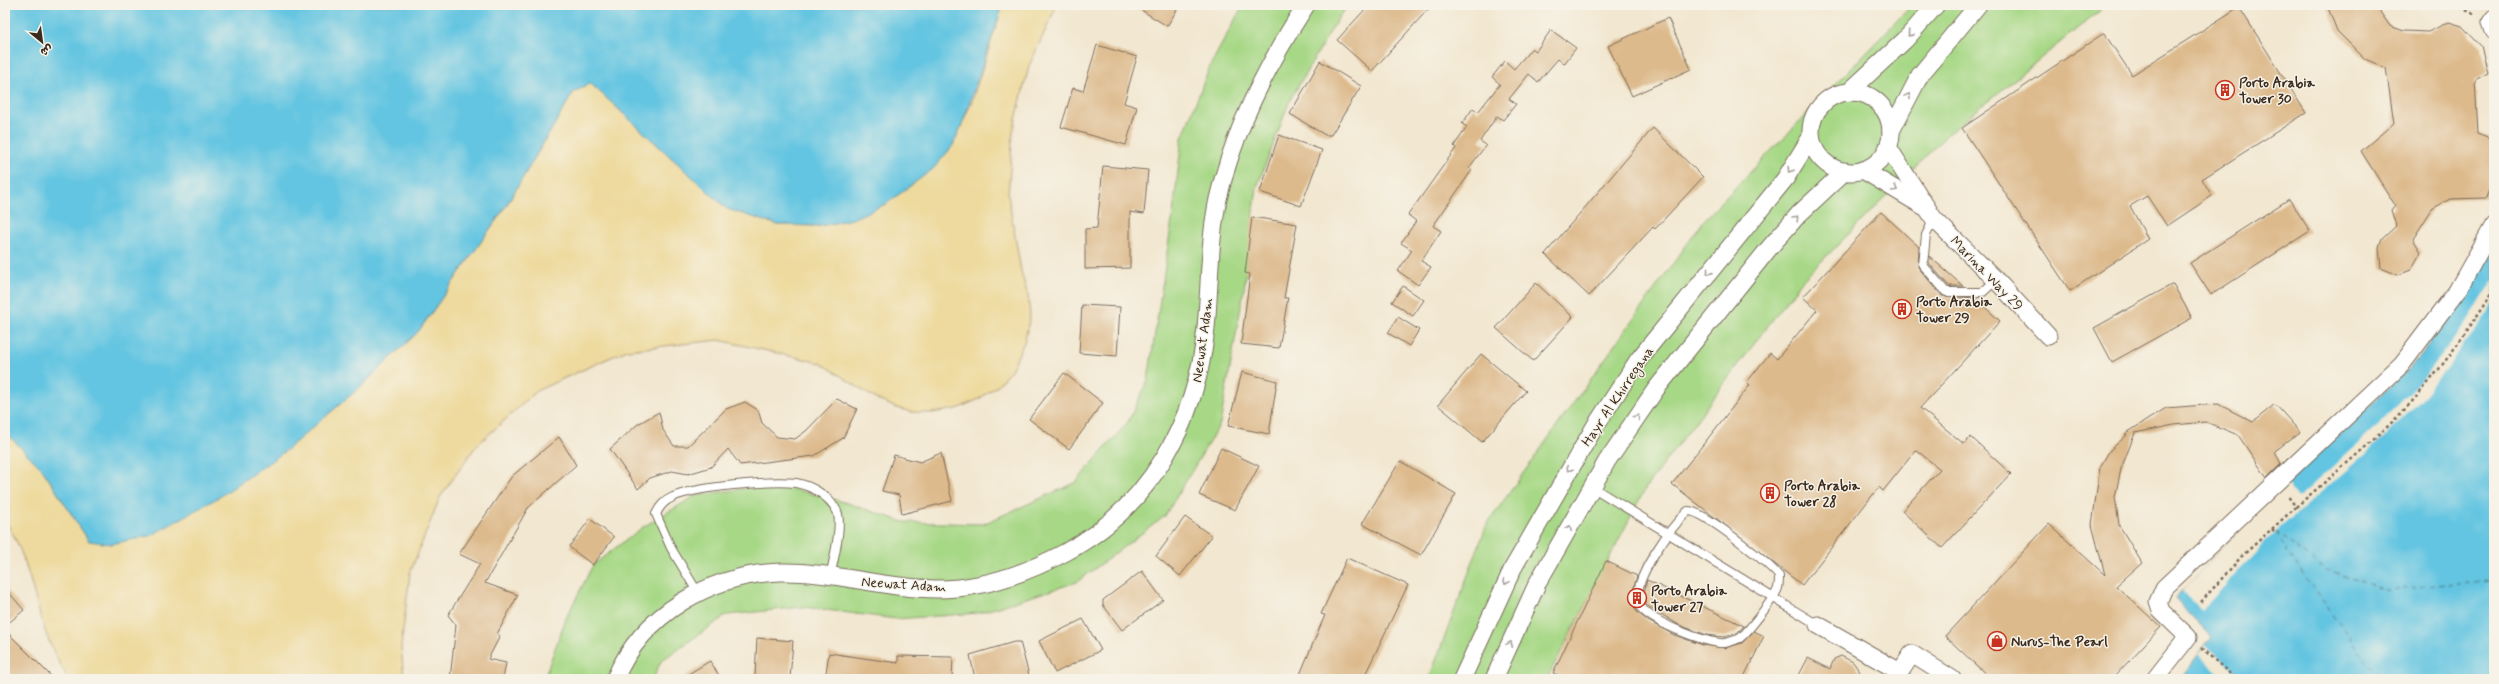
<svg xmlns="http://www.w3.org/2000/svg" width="2499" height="684" viewBox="0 0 2499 684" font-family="Mynerve,'Playpen Sans Arabic',sans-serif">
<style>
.green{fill:#a7d886;stroke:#718152}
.sand{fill:#eeda9e;stroke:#94825e}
.water{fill:#63c5e1;stroke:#4f7880}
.pier{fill:#f2e7d0}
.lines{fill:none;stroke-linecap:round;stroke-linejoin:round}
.ferry{stroke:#475858;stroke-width:1;stroke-dasharray:5 4;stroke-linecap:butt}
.building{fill:#ddba8c}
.lane-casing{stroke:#7b6c5c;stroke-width:10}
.street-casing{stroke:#7b6c5c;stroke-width:19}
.path{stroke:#7b6c5c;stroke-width:2.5;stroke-dasharray:3 3;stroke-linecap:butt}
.lane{stroke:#fff;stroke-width:8}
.street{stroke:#fff;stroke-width:17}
.oneway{stroke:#a79f9a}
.labels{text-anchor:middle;stroke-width:3;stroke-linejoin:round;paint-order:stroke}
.poi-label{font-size:14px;font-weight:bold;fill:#3b2a1e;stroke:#f7f3e8;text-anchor:start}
.street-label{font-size:14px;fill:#3b2a1e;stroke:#f7f3e8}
</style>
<rect width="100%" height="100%" fill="#f7f3e8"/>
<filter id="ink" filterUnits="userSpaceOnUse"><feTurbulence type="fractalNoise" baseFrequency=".025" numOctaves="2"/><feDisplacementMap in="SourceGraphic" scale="8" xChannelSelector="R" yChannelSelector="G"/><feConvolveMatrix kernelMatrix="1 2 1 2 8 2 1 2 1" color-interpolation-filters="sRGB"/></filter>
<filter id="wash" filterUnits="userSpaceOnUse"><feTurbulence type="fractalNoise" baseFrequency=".012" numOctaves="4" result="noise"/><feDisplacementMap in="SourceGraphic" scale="16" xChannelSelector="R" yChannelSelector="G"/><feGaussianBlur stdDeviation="0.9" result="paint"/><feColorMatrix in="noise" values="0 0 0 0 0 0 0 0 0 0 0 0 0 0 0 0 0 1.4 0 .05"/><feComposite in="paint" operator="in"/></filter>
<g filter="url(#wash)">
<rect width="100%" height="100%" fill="#f2e7d0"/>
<!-- green -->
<g class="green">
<path d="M1243,5H1349L1340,15L1290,100L1257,187L1244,290L1220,424L1165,516L1077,582L979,613L896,619L803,607L727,615L661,661L653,679H544L566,618L593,565L643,527L695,496L773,484L844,502L904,522L983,524L1075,483L1128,422L1148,380L1173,213L1182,138L1210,66Z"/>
<path d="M1912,5H2106L1949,133L1801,282L1646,487L1547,679H1429L1487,524L1705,219Z"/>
</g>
<!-- sand -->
<path class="sand" d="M1003,5H1057L1029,66L1013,132L1008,195L1021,271L1028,296L1030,315L1025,340L1011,370L998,385L979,399L957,409L932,413L911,412L894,407L876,399L821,363L719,340L627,350L538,390L476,446L440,497L410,573L401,647L404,679H68C62,667 54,654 49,641C33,601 29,556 5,521V432L42,469L89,541L358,389L418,332L506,206L573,93L590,83L778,225L820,226L852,219L952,147L972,101Z"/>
<!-- water -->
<g class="water">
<path d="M5,5H1003L962,125L952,147L933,169L886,204L852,219L820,226L778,225L727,209L590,83L573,93L506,206L418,332L358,389L284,452L221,496L150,536L111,544L89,541L42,469L5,432Z"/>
<path d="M2494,244V679H2181L2212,637L2175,599L2252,516L2410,368L2462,301Z"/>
</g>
<!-- pier -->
<g class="pier">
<path d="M2494,280V302L2474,332L2426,394L2373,447L2275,532L2202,610L2182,591L2252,516L2287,483L2298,498L2365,437L2417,386L2465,325Z"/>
<path d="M2206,646L2243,679H2226L2199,655Z"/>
</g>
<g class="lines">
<!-- ferry -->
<g class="ferry">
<path d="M2275,532L2327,571L2390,590L2494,581"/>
<path d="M2276,533L2301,571L2380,679"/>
</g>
</g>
<g id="blocks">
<!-- building -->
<g class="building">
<path d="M1133,5H1180L1167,26Z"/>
<path d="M1369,5H1432L1372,71L1337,40Z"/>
<path d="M2327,5H2375L2390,26L2404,31L2428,32L2449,22L2462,26L2481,46L2488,73L2475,80L2478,133L2494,139V174L2486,198L2450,199L2432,209L2413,239L2421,252L2411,270L2398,275L2381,268L2379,248L2382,239L2396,226L2391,210L2395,205L2361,151L2394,123L2386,68L2365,59L2337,31Z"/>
<path d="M2239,7L2306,113L2202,179L2212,196L2167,226L2147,196L2130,206L2148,239L2070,291L1962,128L2104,33L2132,75Z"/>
<path d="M1668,18L1691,69L1632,96L1608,46Z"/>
<path d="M1551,30L1576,48L1564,64L1558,59L1538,82L1529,74L1509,99L1516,104L1503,120L1497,116L1480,141L1486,145L1469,168L1472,170L1433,226L1441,231L1421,261L1431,267L1418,285L1398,271L1412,250L1401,243L1416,221L1408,215L1456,148L1454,146L1467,127L1462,124L1473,108L1478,112L1500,84L1492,77L1505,61L1514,69L1532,48L1536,51Z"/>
<path d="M1097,45L1137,57L1124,103L1137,107L1126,145L1061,127L1073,88L1083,91Z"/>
<path d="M1320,61L1361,86L1331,135H1325L1290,114Z"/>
<path d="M1653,128L1703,177L1655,229L1653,227L1589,296L1545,254Z"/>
<path d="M1279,135L1322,150L1301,206L1260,192Z"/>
<path d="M1103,166L1148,170L1144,214L1130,212V268L1085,269V229L1097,228Z"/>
<path d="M2289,199L2310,231L2211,295L2190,263Z"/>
<path d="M1881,212L1919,247L1918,267L1942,296L1975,298L2000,321L1920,408L1964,444L1971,437L2011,474L1942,548L1902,511L1940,469L1916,450L1883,491L1879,487L1802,585L1672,484L1750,385L1747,382L1770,353L1777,359L1817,310L1803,297Z"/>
<path d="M1252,217L1297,224L1284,298H1288L1279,348L1241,344L1250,274L1245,273Z"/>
<path d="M1929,256L1963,286H1949L1929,263Z"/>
<path d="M1536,283L1573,317L1533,361L1496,328Z"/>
<path d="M2173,284L2192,318L2112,362L2094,328Z"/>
<path d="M1403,286L1424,300L1413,316L1392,302Z"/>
<path d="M1082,305L1120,307L1117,356L1079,353Z"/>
<path d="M1398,317L1419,330L1409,346L1388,333Z"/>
<path d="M1481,354L1526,391L1482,442L1438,405Z"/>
<path d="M1242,372L1277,381L1269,434L1228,426Z"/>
<path d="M1064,373L1103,403L1069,449L1029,419Z"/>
<path d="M837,399L857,409L843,438L814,456L740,465L728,449L711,467L688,474L672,471L650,478L638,489L610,449L638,424L659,412L663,430L674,446H688L726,409L745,402L758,410L762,423L777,437L795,439L806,431Z"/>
<path d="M2218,404L2253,422L2275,404L2300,432L2275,451L2281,464L2267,478L2238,435L2206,422L2174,425L2135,433L2121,469L2115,497L2119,525L2142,563L2116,586L2161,627L2112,679H1991L1945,636L2049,524L2105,575L2092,525L2100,467L2110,450L2127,435L2125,434L2166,408Z"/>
<path d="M559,437L576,465L528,508L485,583L518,595L497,634L500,636L488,659L506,663L503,679H450L456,625L448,615L480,564L459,554L512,476Z"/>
<path d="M1221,448L1259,466L1235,510L1199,495Z"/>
<path d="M941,453L952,501L902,514L899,495L882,491L894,455L920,462Z"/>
<path d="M1400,461L1456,494L1421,555L1362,524Z"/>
<path d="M1185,517L1212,536L1180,576L1156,556Z"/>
<path d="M590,519L614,537L593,565L569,547Z"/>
<path d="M1347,558L1408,585L1363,679H1298L1325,615L1321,614Z"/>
<path d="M1606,561L1637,576L1633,591L1632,602L1637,612L1648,621L1674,635L1703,645L1725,648L1742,643L1754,631L1764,636L1743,679H1566L1553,673Z"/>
<path d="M1142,571L1163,600L1122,630L1103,605V600Z"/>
<path d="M1647,580L1744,626L1737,633L1724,637L1707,635L1679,625L1646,605L1644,593Z"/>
<path d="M5,588L24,610L5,626Z"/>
<path d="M1083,619L1101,650L1055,673L1039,641Z"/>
<path d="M5,630L54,679H5Z"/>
<path d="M757,638L793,641L790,679H767L766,676H755Z"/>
<path d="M1014,642H1020L1030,679H975L970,655Z"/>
<path d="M829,653L898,663V656L953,657L952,679H825Z"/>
<path d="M1841,656L1853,662L1865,679H1797L1808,658L1830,669L1834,659Z"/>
<path d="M710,661L721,679H680Z"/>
</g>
</g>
</g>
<g filter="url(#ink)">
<use href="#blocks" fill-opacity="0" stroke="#7b6c5c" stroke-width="1"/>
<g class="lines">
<!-- lane casing -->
<g class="lane-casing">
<g id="lane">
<path d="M1934,219L1926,235L1923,265L1946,292H1983L1996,280"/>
<path d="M1592,487L1818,625"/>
<path d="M1688,511C1703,510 1767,562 1779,576C1779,579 1779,584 1778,588C1776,596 1747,633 1740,638C1736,640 1729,642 1725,643C1709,645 1641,619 1638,602C1633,578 1671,527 1688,511Z"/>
<path d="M698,593L671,548L656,514C660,506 664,501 673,497C694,487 772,480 796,483C812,486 829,496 837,511C843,525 833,562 830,577"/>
</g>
</g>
<!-- street casing -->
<g class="street-casing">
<g id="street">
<path d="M2494,18L2491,22L2494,31"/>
<path d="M1849,92L1905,40L1936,5"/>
<circle cx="1851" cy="132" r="40"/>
<path d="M1891,131L1920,75L1978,5"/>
<path d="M1888,147L1934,219L1996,280L2048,336"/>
<path d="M1863,170L1923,206"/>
<path d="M1818,625L1900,672L1896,679"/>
<path d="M1900,672L1912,654L1952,679"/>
<path d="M615,679C642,614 711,574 781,572C833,571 885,589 937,589C983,589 1027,573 1066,552C1150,507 1197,421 1206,328C1210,285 1209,241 1218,199C1234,129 1267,65 1306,5"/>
<path d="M1462,679L1513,568L1594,428L1639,359L1785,179L1811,137"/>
<path d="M1494,679L1537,584L1607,461L1656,389L1770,247L1799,214L1845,171"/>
<path d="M2155,679L2188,637L2161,611L2158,602L2164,588L2402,364L2457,291L2494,225"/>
</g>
</g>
<!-- path -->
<g class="path">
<path d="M2455,5L2476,15"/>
<path d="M2296,507C2338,470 2387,432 2423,389C2449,358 2472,324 2494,290"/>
<path d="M2272,529L2275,532"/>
<path d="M2201,602L2242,556L2296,507L2287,495"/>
<path d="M2201,648L2236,679"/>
</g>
<!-- lane -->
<use href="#lane" class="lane"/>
<!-- street -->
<use href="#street" class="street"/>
</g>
<!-- one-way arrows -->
<defs><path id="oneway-chevron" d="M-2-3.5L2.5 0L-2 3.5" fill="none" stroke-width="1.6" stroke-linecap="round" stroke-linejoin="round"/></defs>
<g class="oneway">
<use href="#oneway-chevron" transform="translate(1910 34) rotate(132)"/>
<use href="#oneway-chevron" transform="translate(1908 96) rotate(-62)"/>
<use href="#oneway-chevron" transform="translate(1790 170) rotate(122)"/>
<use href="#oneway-chevron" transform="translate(1895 189) rotate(31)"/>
<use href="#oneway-chevron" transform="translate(1796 218) rotate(-47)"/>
<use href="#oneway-chevron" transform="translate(1709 272) rotate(129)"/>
<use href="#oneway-chevron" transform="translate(1637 417) rotate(-56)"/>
<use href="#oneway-chevron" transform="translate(1569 469) rotate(122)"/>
<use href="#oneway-chevron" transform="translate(1569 528) rotate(-61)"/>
<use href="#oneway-chevron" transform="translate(1506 582) rotate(114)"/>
<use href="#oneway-chevron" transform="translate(1510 644) rotate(-66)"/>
</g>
</g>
<!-- icons -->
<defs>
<g id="building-ring" transform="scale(1)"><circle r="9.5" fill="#f7f3e8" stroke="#c8321e" stroke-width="1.5"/><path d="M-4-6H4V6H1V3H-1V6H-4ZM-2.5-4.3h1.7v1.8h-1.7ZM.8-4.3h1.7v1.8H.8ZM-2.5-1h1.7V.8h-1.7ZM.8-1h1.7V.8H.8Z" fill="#c8321e"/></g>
<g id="shop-ring" transform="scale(1)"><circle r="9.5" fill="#f7f3e8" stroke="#c8321e" stroke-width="1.5"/><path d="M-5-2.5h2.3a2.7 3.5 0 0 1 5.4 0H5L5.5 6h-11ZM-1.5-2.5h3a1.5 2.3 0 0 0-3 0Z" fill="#c8321e"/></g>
</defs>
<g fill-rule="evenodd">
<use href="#building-ring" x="2225" y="90"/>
<use href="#building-ring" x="1902" y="309"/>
<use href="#building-ring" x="1770" y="493"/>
<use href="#building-ring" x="1637" y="598"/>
<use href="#shop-ring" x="1997" y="641"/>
</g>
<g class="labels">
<!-- poi labels -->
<g class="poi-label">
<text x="2239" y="87">Porto Arabia<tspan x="2239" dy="16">Tower 30</tspan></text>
<text x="1916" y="306">Porto Arabia<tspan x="1916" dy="16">Tower 29</tspan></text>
<text x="1784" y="490">Porto Arabia<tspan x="1784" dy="16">Tower 28</tspan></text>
<text x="1651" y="595">Porto Arabia<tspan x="1651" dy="16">Tower 27</tspan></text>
<text x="2011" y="646">Nurus-The Pearl</text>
</g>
<!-- street labels -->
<g class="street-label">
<text transform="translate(1987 273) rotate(46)" y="5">Marina Way 29</text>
<text transform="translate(1202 340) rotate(-82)" y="5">Neewat Adam</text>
<text transform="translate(1617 396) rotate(-56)" y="5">Hayr Al Khirregana</text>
<text transform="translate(904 584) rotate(4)" y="5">Neewat Adam</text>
</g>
</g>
<!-- margin -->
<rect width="2499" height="684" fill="none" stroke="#f7f3e8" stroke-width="20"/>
<!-- north arrow -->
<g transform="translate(42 42) rotate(151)" stroke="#f7f3e8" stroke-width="3" paint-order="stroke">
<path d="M0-3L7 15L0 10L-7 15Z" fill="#3b2a1e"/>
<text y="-6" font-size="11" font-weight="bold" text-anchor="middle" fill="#3b2a1e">ش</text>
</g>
</svg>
